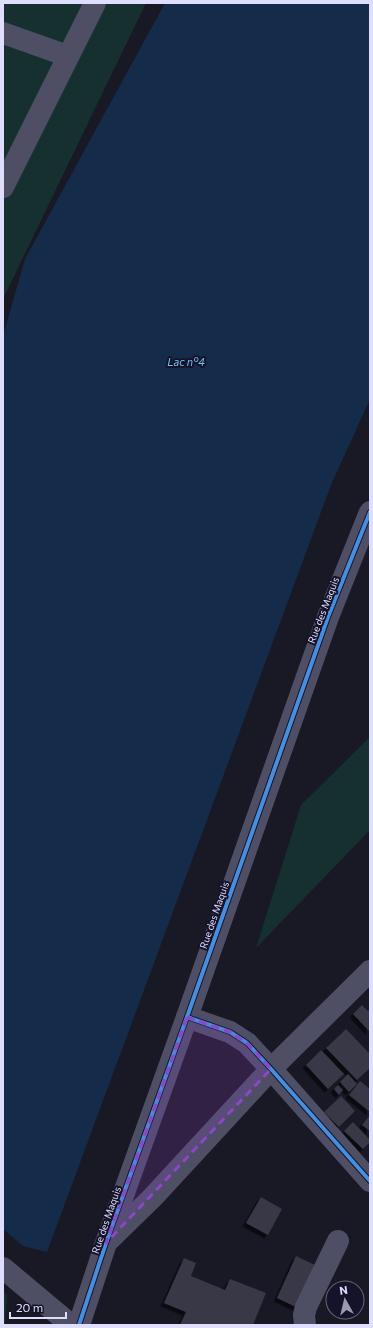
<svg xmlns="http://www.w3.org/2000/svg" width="373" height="1328" viewBox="0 0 373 1328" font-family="Commissioner,sans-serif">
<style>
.green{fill:#16302f}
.water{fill:#142b4a}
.building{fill:#383746;filter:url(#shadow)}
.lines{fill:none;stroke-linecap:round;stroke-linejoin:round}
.minor{stroke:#4e4e65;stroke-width:22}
.cycleway-casing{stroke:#15132a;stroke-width:6}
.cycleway{stroke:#468fdf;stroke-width:4}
.marked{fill:#8a47c8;fill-opacity:0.2;stroke:#8a47c8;stroke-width:3;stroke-dasharray:8 5;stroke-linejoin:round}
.labels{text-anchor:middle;stroke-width:4;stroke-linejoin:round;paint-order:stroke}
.street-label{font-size:10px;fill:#dfdefd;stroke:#15132a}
.water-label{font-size:11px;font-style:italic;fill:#72c2f6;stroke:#15132a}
</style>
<defs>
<filter id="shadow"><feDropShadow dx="-3.5" dy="3.5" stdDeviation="0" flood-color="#0009"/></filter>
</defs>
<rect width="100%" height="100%" fill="#191825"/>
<!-- green -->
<g class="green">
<path d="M3,3H146L3,299Z"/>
<path d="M370,737V830L256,948L301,805Z"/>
<path d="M3,1291L7,1295L5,1325H3Z"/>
</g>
<!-- water -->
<path class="water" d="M165,3H370V399L331,485L47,1252L23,1246L3,1229V336L25,259Z"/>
<!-- building -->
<g class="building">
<path d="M362,1005L368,1011L370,1009V1032L353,1014Z"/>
<path d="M346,1029L370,1054V1068L357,1080L326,1048Z"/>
<path d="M321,1050L344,1074L328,1089L306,1065Z"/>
<path d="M348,1074L357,1084L349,1092L340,1082Z"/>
<path d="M360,1081L370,1089V1112L349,1095Z"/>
<path d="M338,1085L343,1090L339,1095L334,1089Z"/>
<path d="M341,1096L355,1111L339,1127L324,1112Z"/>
<path d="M370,1115V1131L362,1125Z"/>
<path d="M353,1122L370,1140V1142L363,1149L344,1131Z"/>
<path d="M261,1197L282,1209L268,1235L246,1223Z"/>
<path d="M296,1256L315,1265L296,1307L277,1298Z"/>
<path d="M184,1258L196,1263L191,1276L225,1290L230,1279L266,1293L253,1325H180L186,1312L164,1303Z"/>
</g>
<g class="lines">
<!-- minor -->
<g class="minor">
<path d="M3,33L68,56"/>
<path d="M3,187L95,3"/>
<path d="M187,1017L230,1032L247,1043L271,1069L370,1181"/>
<path d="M109,1240L153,1197L271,1069L370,971"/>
<path d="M3,1268L71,1325"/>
<path d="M79,1325L106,1243L187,1017L328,617L370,512"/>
<path d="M305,1325L304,1315L306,1307L338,1241"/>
</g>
<!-- cycleway casing -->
<g class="cycleway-casing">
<g id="cycleway">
<path d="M187,1017L230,1032L247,1043L271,1069L370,1181"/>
<path d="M79,1325L106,1243L187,1017L328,617L370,512"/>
</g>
</g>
<!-- cycleway -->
<use href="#cycleway" class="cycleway"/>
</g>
<!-- marked area -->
<path class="marked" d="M187,1017L230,1032L247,1043L271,1069L106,1243Z"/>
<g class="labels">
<!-- street labels -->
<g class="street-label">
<text transform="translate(323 610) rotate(-69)" y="4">Rue des Maquis</text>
<text transform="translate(214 915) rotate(-71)" y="4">Rue des Maquis</text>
<text transform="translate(106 1220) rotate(-71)" y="4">Rue des Maquis</text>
</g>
<!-- water labels -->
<g class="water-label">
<text x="186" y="366">Lac n°4</text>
</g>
</g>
<!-- border -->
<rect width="373" height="1328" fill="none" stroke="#dfdefd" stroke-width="8"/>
<!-- north arrow -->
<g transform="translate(345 1300) rotate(352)"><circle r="19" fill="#15132a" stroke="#66647e"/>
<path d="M0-3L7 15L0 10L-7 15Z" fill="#9a99b1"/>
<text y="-6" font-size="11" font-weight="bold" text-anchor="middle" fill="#dfdefd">N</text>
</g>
<!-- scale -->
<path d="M10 1312v6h56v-6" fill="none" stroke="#dfdefd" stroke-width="2"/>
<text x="16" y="1312" font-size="12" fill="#dfdefd" stroke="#15132a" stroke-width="3" paint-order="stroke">20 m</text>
</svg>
